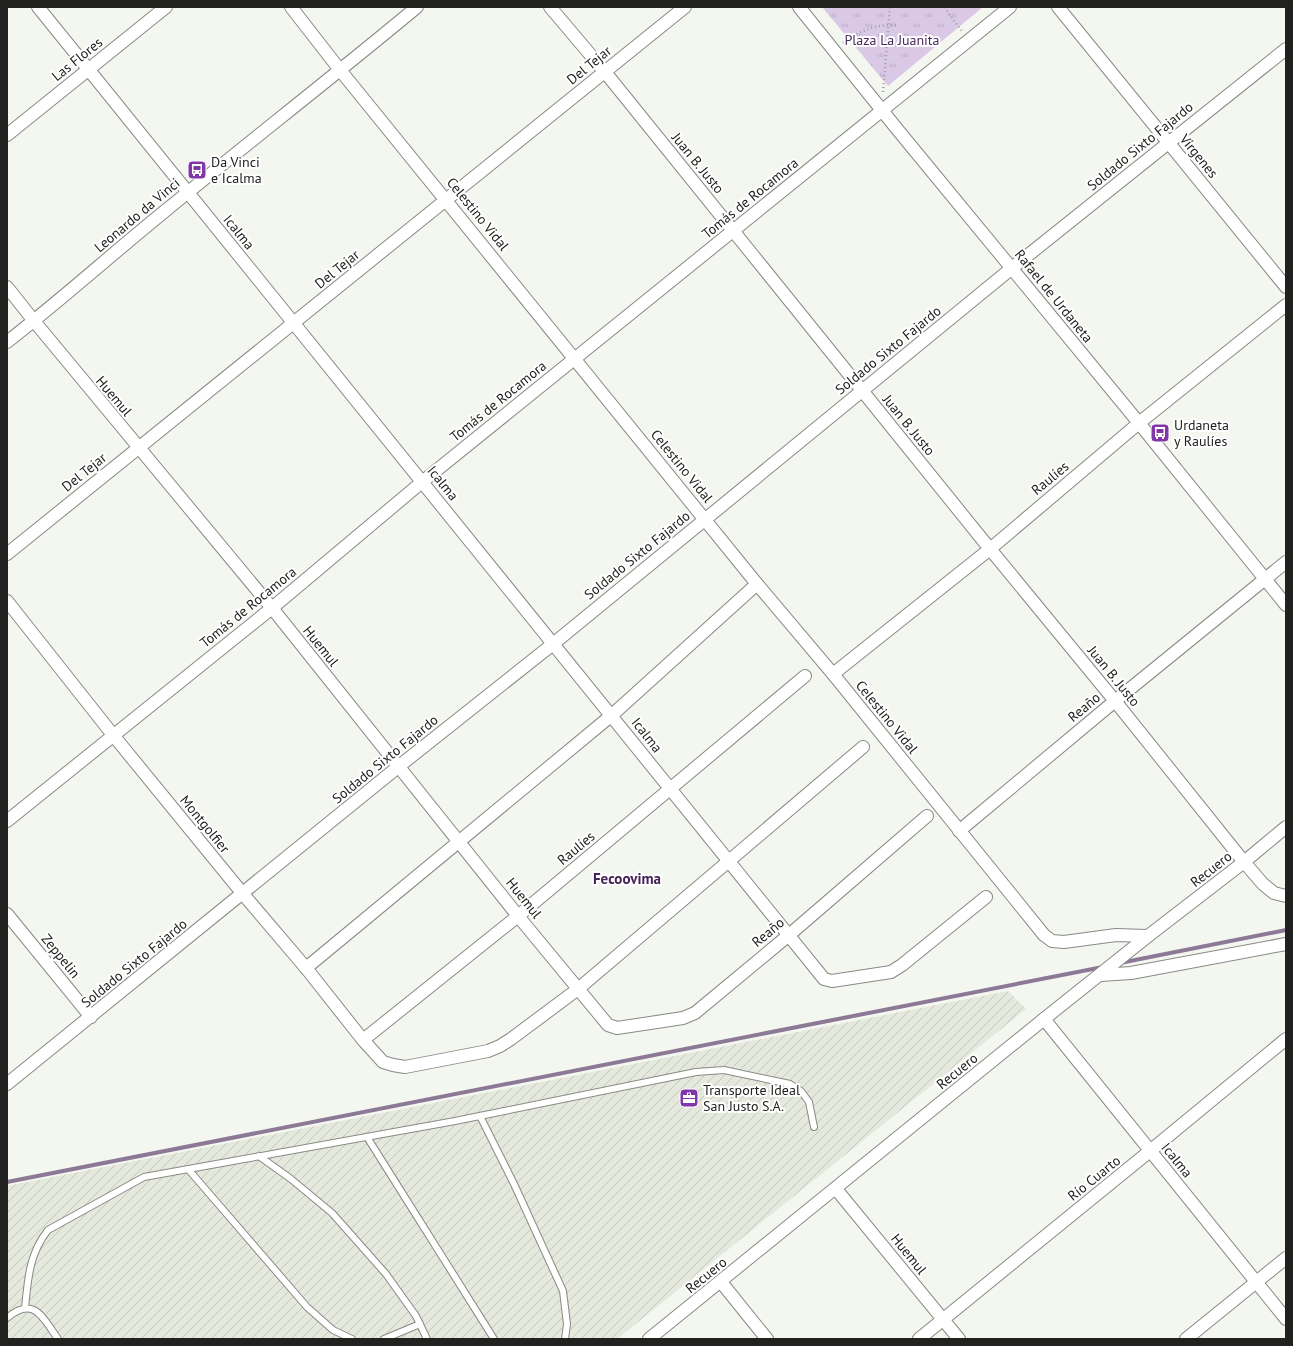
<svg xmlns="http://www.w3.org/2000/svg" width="1293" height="1346" viewBox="0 0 1293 1346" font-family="'PT Sans',sans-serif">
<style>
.industrial{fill:url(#industrial-furrows)}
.grass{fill:url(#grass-tufts)}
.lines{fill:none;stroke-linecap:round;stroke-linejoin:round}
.stream{stroke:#8b7996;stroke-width:4}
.lane-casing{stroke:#888a85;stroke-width:8}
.street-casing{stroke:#888a85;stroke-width:14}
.path{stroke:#9fa19d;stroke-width:2.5;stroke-dasharray:1 3;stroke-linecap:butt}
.lane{stroke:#fff;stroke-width:6}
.street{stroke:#fff;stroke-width:12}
.labels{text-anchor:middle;stroke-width:4;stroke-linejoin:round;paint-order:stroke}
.park-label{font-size:14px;fill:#4b295e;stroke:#fff}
.street-label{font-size:14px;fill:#212220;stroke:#fff}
.poi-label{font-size:14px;fill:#212220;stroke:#fff;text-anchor:start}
.neighbourhood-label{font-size:15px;font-weight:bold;fill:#462259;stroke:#fff}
</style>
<defs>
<pattern id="industrial-furrows" width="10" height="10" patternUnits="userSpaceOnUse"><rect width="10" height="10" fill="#e5e8dc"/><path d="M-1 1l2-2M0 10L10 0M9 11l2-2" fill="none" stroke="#c4c7bc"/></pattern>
<pattern id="grass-tufts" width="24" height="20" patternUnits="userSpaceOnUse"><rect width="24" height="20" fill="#dac9e6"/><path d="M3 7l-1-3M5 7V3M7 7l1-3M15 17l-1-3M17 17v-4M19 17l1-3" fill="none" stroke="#bbacc5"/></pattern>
</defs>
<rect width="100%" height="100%" fill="#f4f6f0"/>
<!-- industrial -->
<path class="industrial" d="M1008,991L1026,1009L617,1339H7V1186Z"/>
<!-- grass -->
<path class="grass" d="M822,7H983L888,86Z"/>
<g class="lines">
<!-- stream -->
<g class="stream">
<path d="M1120,963L1286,930"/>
<path d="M7,1182L1103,967"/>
</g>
<!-- lane casing -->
<g class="lane-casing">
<g id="lane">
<path d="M480,1116L514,1184L563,1291L567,1324L565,1339"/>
<path d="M367,1137L494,1339"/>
<path d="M259,1156L291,1179L332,1213L386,1274L416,1316L427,1339"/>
<path d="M188,1169L307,1307L333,1330L352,1339"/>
<path d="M25,1308C28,1279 29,1254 48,1230L144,1177L455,1121L696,1072L724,1070L790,1084L801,1091L809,1102L814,1127"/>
<path d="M7,1318C34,1295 43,1318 58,1339"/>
<path d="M384,1339L420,1324"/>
</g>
</g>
<!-- street casing -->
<g class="street-casing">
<g id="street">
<path d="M38,7L824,979L832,981L891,972L902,965L986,897"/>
<path d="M291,7L340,70L757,584L833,674L1044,935L1052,941L1064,942L1116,935L1148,936"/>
<path d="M550,7L605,72L990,549L1115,701L1244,862L1263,884L1274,893L1286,896"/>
<path d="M799,7L897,129L1139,423L1286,605"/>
<path d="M1058,7L1286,287"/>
<path d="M7,135L166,7"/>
<path d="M7,287L34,321L272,608L518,916L608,1025L617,1028L683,1018L695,1013L789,935L927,816"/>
<path d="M7,342C61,300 112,254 165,211C249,142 334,76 417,7"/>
<path d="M7,554L685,7"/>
<path d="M7,601L113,735L243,894L306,968L363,1040L383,1062L393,1065L405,1067L488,1051L500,1046L511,1039L578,989L863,747"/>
<path d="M833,674L990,549L1139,423L1286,305"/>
<path d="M7,821L272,608L422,482L1010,7"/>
<path d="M959,831L1115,701L1286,562"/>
<path d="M7,914L91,1017"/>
<path d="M306,968L612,715L757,584"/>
<path d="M1100,975L1131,973L1286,944"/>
<path d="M1044,1019L1286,1319"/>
<path d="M363,1040L518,916L805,676"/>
<path d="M7,1084L398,767L553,644L1012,268L1286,49"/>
<path d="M836,1189L959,1339"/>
<path d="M721,1282L767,1339"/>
<path d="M649,1339L1044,1019L1148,936L1244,862L1286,827"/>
<path d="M919,1339L1150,1151L1286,1039"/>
<path d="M1186,1339L1286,1258"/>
</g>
</g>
<!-- path -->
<g class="path">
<path d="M945,7L948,13L962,31"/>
<path d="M843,43C859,31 876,24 896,25"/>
<path d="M883,92L890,7"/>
</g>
<!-- lane -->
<use href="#lane" class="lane"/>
<!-- street -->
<use href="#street" class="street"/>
</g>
<!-- icons -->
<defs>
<g id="bus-square" transform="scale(1)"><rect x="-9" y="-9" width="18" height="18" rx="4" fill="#8237a9" stroke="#fff"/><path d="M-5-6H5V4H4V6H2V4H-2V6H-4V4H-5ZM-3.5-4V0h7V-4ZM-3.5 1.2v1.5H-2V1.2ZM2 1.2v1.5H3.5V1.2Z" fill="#fff"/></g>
<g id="office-square" transform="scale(1)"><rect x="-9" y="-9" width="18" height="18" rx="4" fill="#8237a9" stroke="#fff"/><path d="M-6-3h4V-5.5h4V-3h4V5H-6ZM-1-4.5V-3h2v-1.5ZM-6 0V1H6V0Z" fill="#fff"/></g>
</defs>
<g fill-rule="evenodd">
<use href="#bus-square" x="197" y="170"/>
<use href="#bus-square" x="1160" y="433"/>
<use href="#office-square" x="689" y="1098"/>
</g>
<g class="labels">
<!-- park labels -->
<g class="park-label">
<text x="892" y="45">Plaza La Juanita</text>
</g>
<!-- street labels -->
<g class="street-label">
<text transform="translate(77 59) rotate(-39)" y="5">Las Flores</text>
<text transform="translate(589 65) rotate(-39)" y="5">Del Tejar</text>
<text transform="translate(1140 146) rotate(-39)" y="5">Soldado Sixto Fajardo</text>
<text transform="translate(1199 156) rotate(51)" y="5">Vírgenes</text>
<text transform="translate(698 163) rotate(51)" y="5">Juan B. Justo</text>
<text transform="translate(750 198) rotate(-39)" y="5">Tomás de Rocamora</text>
<text transform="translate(478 214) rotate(51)" y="5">Celestino Vidal</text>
<text transform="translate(137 215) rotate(-40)" y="5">Leonardo da Vinci</text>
<text transform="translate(239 232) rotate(51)" y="5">Icalma</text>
<text transform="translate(337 269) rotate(-39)" y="5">Del Tejar</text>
<text transform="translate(1054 296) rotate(51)" y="5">Rafael de Urdaneta</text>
<text transform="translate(888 350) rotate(-39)" y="5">Soldado Sixto Fajardo</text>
<text transform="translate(114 396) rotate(50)" y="5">Huemul</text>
<text transform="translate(498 401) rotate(-39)" y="5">Tomás de Rocamora</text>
<text transform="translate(909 425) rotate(51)" y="5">Juan B. Justo</text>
<text transform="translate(682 466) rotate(51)" y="5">Celestino Vidal</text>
<text transform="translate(84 472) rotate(-39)" y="5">Del Tejar</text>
<text transform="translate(1050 478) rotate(-40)" y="5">Raulíes</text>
<text transform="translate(443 483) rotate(51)" y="5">Icalma</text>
<text transform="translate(637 555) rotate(-39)" y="5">Soldado Sixto Fajardo</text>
<text transform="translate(248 607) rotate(-39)" y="5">Tomás de Rocamora</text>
<text transform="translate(321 646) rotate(51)" y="5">Huemul</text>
<text transform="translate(1114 676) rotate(51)" y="5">Juan B. Justo</text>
<text transform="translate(1084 707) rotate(-40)" y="5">Reaño</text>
<text transform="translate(887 717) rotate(51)" y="5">Celestino Vidal</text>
<text transform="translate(647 735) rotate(52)" y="5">Icalma</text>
<text transform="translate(385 759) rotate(-39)" y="5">Soldado Sixto Fajardo</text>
<text transform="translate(205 824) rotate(51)" y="5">Montgolfier</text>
<text transform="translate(576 848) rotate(-40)" y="5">Raulíes</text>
<text transform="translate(1211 869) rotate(-38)" y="5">Recuero</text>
<text transform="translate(524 898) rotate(51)" y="5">Huemul</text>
<text transform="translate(768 932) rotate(-40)" y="5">Reaño</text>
<text transform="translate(61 956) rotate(51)" y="5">Zeppelin</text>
<text transform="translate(134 963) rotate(-39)" y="5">Soldado Sixto Fajardo</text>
<text transform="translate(957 1071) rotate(-39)" y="5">Recuero</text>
<text transform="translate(1177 1160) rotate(51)" y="5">Icalma</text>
<text transform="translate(1094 1178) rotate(-39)" y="5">Río Cuarto</text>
<text transform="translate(909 1254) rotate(51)" y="5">Huemul</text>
<text transform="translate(706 1275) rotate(-39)" y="5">Recuero</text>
</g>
<!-- poi labels -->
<g class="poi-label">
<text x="211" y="167">Da Vinci<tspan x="211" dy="16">e Icalma</tspan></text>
<text x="1174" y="430">Urdaneta<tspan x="1174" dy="16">y Raulíes</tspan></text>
<text x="703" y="1095">Transporte Ideal<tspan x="703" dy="16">San Justo S.A.</tspan></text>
</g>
<!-- neighbourhood labels -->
<g class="neighbourhood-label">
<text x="627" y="884">Fecoovima</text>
</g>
</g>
<!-- border -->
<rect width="1293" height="1346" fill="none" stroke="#212220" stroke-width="16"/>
</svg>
